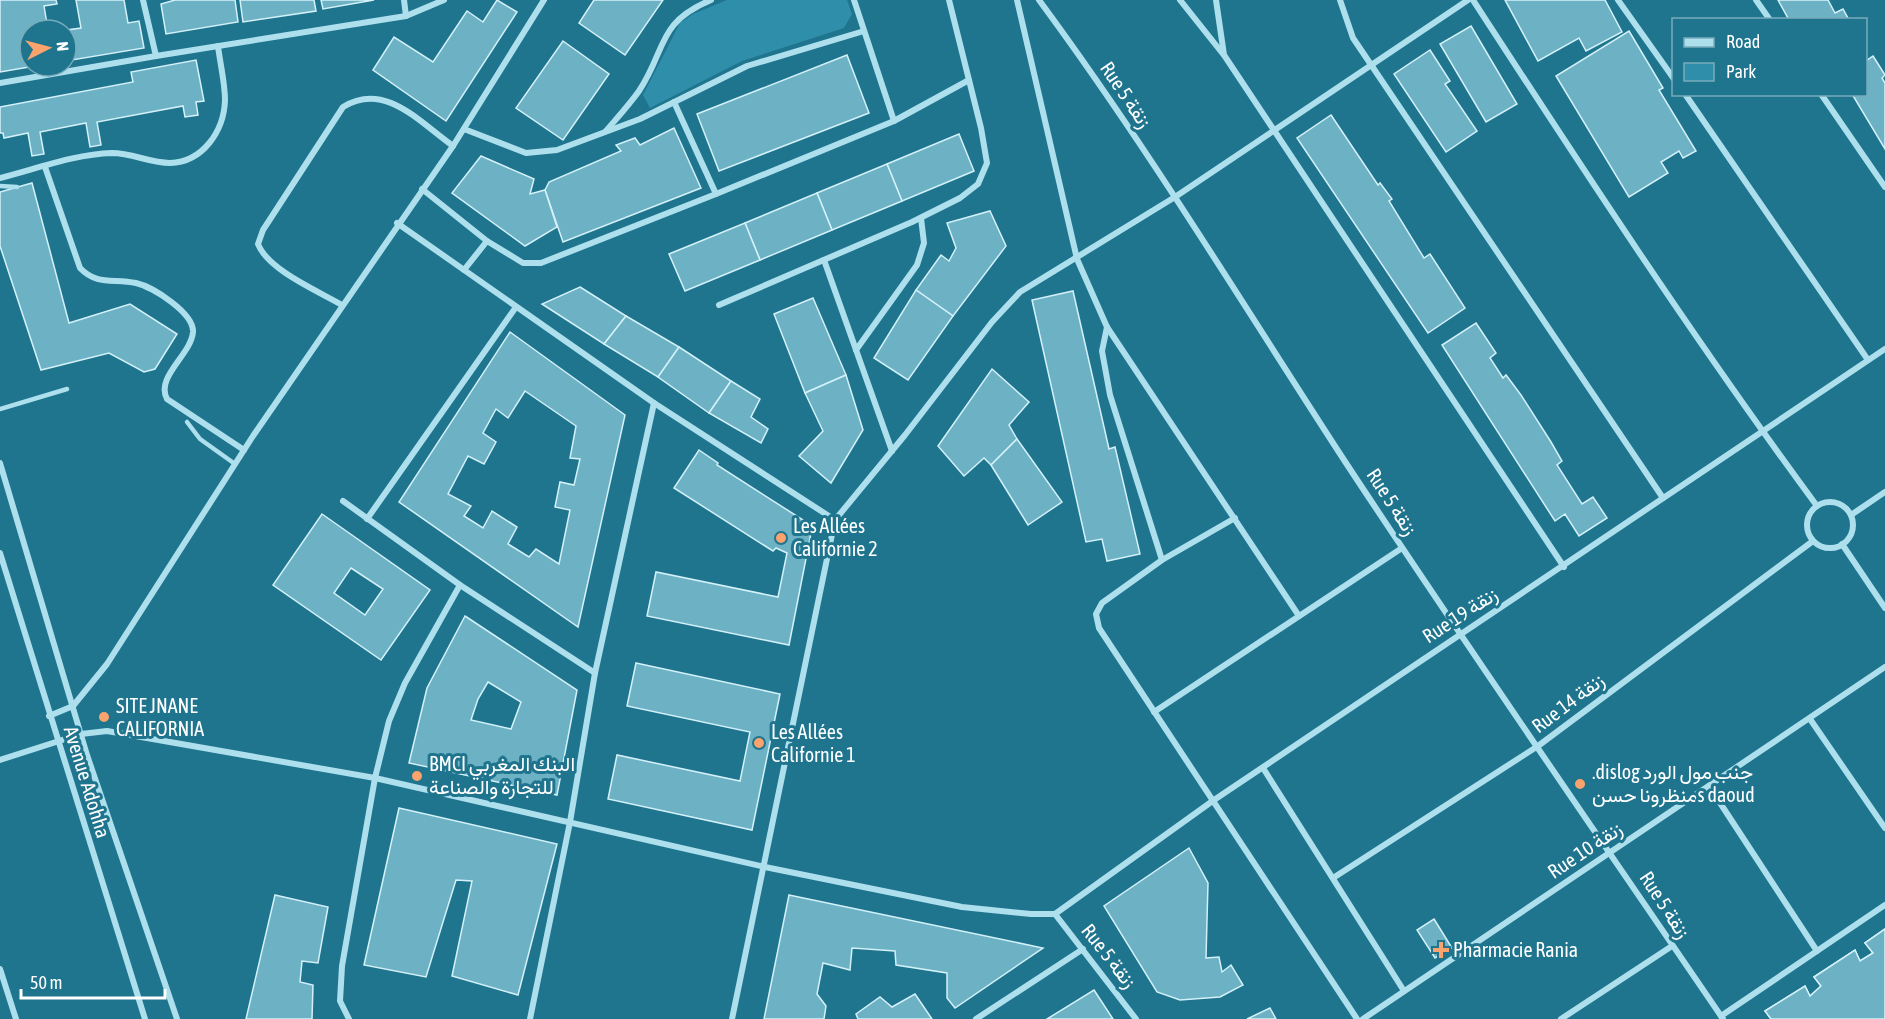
<svg xmlns="http://www.w3.org/2000/svg" width="1885" height="1019" viewBox="0 0 1885 1019" font-family="'Asap Condensed',Vazirmatn,sans-serif">
<style>
.green{fill:#2f8faa}
.building{fill:#6db1c5;stroke:#d3f1f9;stroke-width:1.5;fill-rule:evenodd}
.lines{fill:none;stroke-linecap:round;stroke-linejoin:round}
.lane{stroke:#addfed;stroke-width:4.5}
.street{stroke:#addfed;stroke-width:6}
.poi-dot{fill:#fba36d;stroke:#1f748e;stroke-width:2}
.labels{text-anchor:middle;stroke-width:6;stroke-linejoin:round;paint-order:stroke}
.street-label{font-size:20px;fill:#fff;stroke:#1f748e}
.poi-label{font-size:20px;fill:#fff;stroke:#1f748e;text-anchor:start}
</style>
<rect width="100%" height="100%" fill="#1f748e"/>
<!-- green -->
<path class="green" d="M727,0H847L852,14L844,28L742,61L650,108L643,95L680,23L693,14Z"/>
<!-- building -->
<g class="building">
<path d="M0,0H56L57,4L44,6L48,30H30V66H35L0,72Z"/>
<path d="M76,0H124L128,23L139,21L144,48L72,60L67,30L81,28Z"/>
<path d="M175,0H235L238,22L166,34L161,4Z"/>
<path d="M240,0H314L316,11L243,22Z"/>
<path d="M321,0H374L323,9Z"/>
<path d="M497,0L517,12L446,121L373,70L394,37L433,62L467,11L483,22Z"/>
<path d="M594,0H663L625,55L579,23Z"/>
<path d="M1505,0H1605L1622,32L1586,51L1579,38L1538,61Z"/>
<path d="M1778,0H1828L1835,13L1843,9L1849,20H1789Z"/>
<path d="M1471,26L1517,104L1486,122L1440,44Z"/>
<path d="M1629,31L1663,88L1659,90L1696,151L1683,158L1679,151L1661,162L1668,173L1629,197L1556,76Z"/>
<path d="M563,41L609,74L563,140L516,108Z"/>
<path d="M1430,50L1450,81L1445,84L1477,131L1446,152L1394,74Z"/>
<path d="M847,55L869,113L719,171L697,114Z"/>
<path d="M1873,56L1885,75L1882,78L1885,83V149L1852,94H1866V61Z"/>
<path d="M196,60L204,101L196,102L198,115L185,117L183,106L97,122L101,145L90,147L86,123L40,132L44,154L32,156L28,133L4,138L3,133H0V107L133,82L131,72Z"/>
<path d="M1331,115L1378,185L1380,183L1392,199L1389,201L1424,258L1430,254L1465,308L1428,333L1297,138Z"/>
<path d="M674,128L701,188L563,242L545,190L549,182L621,151L616,145L635,138L640,145Z"/>
<path d="M959,134L974,171L902,201L887,164Z"/>
<path d="M481,156L534,179L530,194L545,190L557,227L525,246L452,193Z"/>
<path d="M887,164L902,201L832,230L817,193Z"/>
<path d="M32,183L69,323L130,304L177,334L155,369L144,372L109,353L41,370L0,246V192Z"/>
<path d="M817,193L832,230L760,260L745,223Z"/>
<path d="M990,211L1006,246L953,316L916,290L941,255L949,261L956,248L947,223Z"/>
<path d="M745,223L760,260L685,291L669,254Z"/>
<path d="M580,287L626,316L604,344L542,304Z"/>
<path d="M916,290L953,316L908,380L874,358Z"/>
<path d="M1073,291L1109,449L1115,447L1140,554L1107,561L1102,539L1086,542L1032,300Z"/>
<path d="M813,298L846,375L805,393L774,314Z"/>
<path d="M626,316L679,347L658,377L604,344Z"/>
<path d="M1476,323L1496,353L1490,358L1503,378L1506,375L1521,395L1551,442L1562,461L1557,465L1582,504L1593,497L1607,518L1579,536L1565,514L1555,521L1442,345Z"/>
<path d="M510,332L625,415L578,627L399,502ZM525,391L576,426L570,458L580,459L574,485L560,482L555,507L570,510L559,564L536,549L529,557L508,544L517,527L492,511L483,528L464,516L471,506L448,494L468,456L484,464L496,442L483,433L496,409L508,418Z"/>
<path d="M679,347L731,381L709,413L658,377Z"/>
<path d="M992,369L1029,402L1009,425L1017,439L991,465L984,458L964,476L938,446Z"/>
<path d="M846,375L863,430L831,483L799,456L823,431L805,393Z"/>
<path d="M731,381L760,399L751,417L768,429L761,443L709,413Z"/>
<path d="M1017,439L1062,502L1028,525L991,465Z"/>
<path d="M699,450L718,463L717,465L803,520L799,526L812,528L789,645L647,616L656,572L778,597L787,553L776,548L773,551L674,488Z"/>
<path d="M322,514L430,590L381,660L273,585ZM351,568L383,589L365,615L334,593Z"/>
<path d="M465,616L577,690L557,795L409,763L427,688ZM488,682L521,702L511,729L471,720L478,699Z"/>
<path d="M636,663L780,694L752,830L608,799L617,755L740,781L750,732L627,706Z"/>
<path d="M399,808L557,844L518,995L452,976L472,881L456,880L426,977L364,965Z"/>
<path d="M1189,848L1208,883L1206,958L1219,957L1222,972L1231,965L1243,985L1220,997L1180,1000L1157,992L1104,906Z"/>
<path d="M275,895L328,907L318,963L302,961L300,982L313,985L312,1019H246Z"/>
<path d="M789,895L1043,948L955,1008L947,998V973L896,965L895,951L852,948L850,970L823,963L817,994L826,1006L824,1019H764Z"/>
<path d="M1434,919L1452,948L1435,958L1417,930Z"/>
<path d="M1885,929V972L1881,967L1870,974L1876,981L1863,991L1871,1002L1880,996L1885,1004V1019H1848L1855,1013L1846,1002L1837,1008L1831,1002L1822,1008L1823,1015L1818,1019H1771L1765,1011L1805,986L1810,996L1821,986L1814,977L1855,950L1860,961L1873,953L1865,943Z"/>
<path d="M1885,929V1019H1771L1765,1011L1805,986L1810,996L1821,986L1814,977L1855,950L1860,961L1873,953L1865,943Z"/>
<path d="M1094,990L1113,1019H1047Z"/>
<path d="M915,994L932,1019H858L856,1014L880,997L892,1007Z"/>
<path d="M1270,1008L1276,1019H1247Z"/>
</g>
<g class="lines">
<!-- lane -->
<g class="lane">
<path d="M0,186L17,187"/>
<path d="M0,409L67,389"/>
<path d="M187,422L200,439L235,464"/>
</g>
<!-- street -->
<g class="street">
<path d="M854,0L894,121"/>
<path d="M1017,0L1077,259L1107,327L1299,616"/>
<path d="M1039,0C1149,149 1245,308 1346,463C1469,650 1597,834 1723,1019"/>
<path d="M1180,0L1223,54"/>
<path d="M1216,0L1224,55L1564,567"/>
<path d="M1340,0L1353,38L1663,498"/>
<path d="M1473,0C1584,171 1696,342 1817,506"/>
<path d="M1618,0L1674,79"/>
<path d="M1756,0L1770,20"/>
<path d="M406,16L444,0"/>
<path d="M156,56L406,16L404,0"/>
<path d="M0,83L156,56L143,0"/>
<path d="M1685,94L1868,360"/>
<path d="M1821,94L1885,187"/>
<path d="M674,102L716,194L894,121L969,80"/>
<path d="M464,129L526,153L557,150L640,119L747,66L864,31"/>
<path d="M606,131C617,118 629,105 639,91C667,49 656,23 711,0"/>
<path d="M45,167L80,268C97,286 114,278 136,283C153,287 194,313 193,332C191,355 155,377 167,399L244,450"/>
<path d="M0,178C36,169 75,154 112,153C132,153 150,163 170,163C203,162 224,131 225,100C225,83 220,63 218,46"/>
<path d="M422,189L487,241"/>
<path d="M397,223L654,403L835,520"/>
<path d="M824,260L892,451"/>
<path d="M464,270L487,241L523,263H541L716,194"/>
<path d="M342,305C318,291 268,270 258,244L263,230L343,107C385,81 419,122 453,146"/>
<path d="M719,305L912,222L960,198L978,184L987,163L981,128L949,0"/>
<path d="M1107,327L1102,351L1110,395L1162,560"/>
<path d="M856,350L917,265L924,243L921,218"/>
<path d="M0,463L87,755L177,1019"/>
<path d="M343,501L460,585L595,673L570,822L530,1019"/>
<circle cx="1830" cy="525" r="23"/>
<path d="M1851,515L1885,492"/>
<path d="M1235,518L1162,560L1102,603L1096,614L1099,628L1357,1019"/>
<path d="M367,519L516,307"/>
<path d="M1842,544L1885,608"/>
<path d="M0,553L145,1019"/>
<path d="M595,673L654,403"/>
<path d="M1154,712L1402,548"/>
<path d="M49,716L73,706L107,664L253,436L453,146L544,0"/>
<path d="M1810,719L1885,828"/>
<path d="M0,760L81,734L107,731L375,778L765,867L962,907L1031,914H1055"/>
<path d="M1263,768L1404,991"/>
<path d="M1709,786L1817,951"/>
<path d="M1333,878L1538,746L1813,541"/>
<path d="M1055,914L1214,800L1885,349"/>
<path d="M1055,914L1136,1019"/>
<path d="M0,969L16,1019"/>
<path d="M1721,1016L1885,905"/>
<path d="M349,1019L340,1001L342,966L375,778L389,721L405,683L460,585"/>
<path d="M732,1019L835,520L905,435L992,322L1020,292L1175,197L1468,0"/>
<path d="M976,1019L1083,949"/>
<path d="M1363,1019L1885,667"/>
<path d="M1561,1019L1672,946"/>
</g>
</g>
<!-- markers -->
<g class="poi-dot">
<circle cx="781" cy="538" r="6"/>
<circle cx="104" cy="717" r="6"/>
<circle cx="759" cy="743" r="6"/>
<circle cx="417" cy="776" r="6"/>
<circle cx="1580" cy="784" r="6"/>
<path d="M1438 941h6v6h6v6h-6v6h-6v-6h-6v-6h6z"/>
</g>
<g class="labels">
<!-- street labels -->
<g class="street-label">
<text transform="translate(1126 95) rotate(56)" y="7">Rue 5 زنقة</text>
<text transform="translate(1392 502) rotate(57)" y="7">Rue 5 زنقة</text>
<text transform="translate(1460 615) rotate(-33)" y="7">Rue 19 زنقة</text>
<text transform="translate(1568 703) rotate(-37)" y="7">Rue 14 زنقة</text>
<text transform="translate(87 782) rotate(73)" y="7">Avenue Adohha</text>
<text transform="translate(1585 850) rotate(-34)" y="7">Rue 10 زنقة</text>
<text transform="translate(1665 905) rotate(57)" y="7">Rue 5 زنقة</text>
<text transform="translate(1109 956) rotate(52)" y="7">Rue 5 زنقة</text>
</g>
<!-- poi labels -->
<g class="poi-label">
<text x="793" y="533">Les Allées<tspan x="793" dy="23">Californie 2</tspan></text>
<text x="116" y="713">SITE JNANE<tspan x="116" dy="23">CALIFORNIA</tspan></text>
<text x="771" y="739">Les Allées<tspan x="771" dy="23">Californie 1</tspan></text>
<text x="429" y="771">BMCI البنك المغربي<tspan x="429" dy="23">للتجارة والصناعة</tspan></text>
<text x="1592" y="779">.dislog جنب مول الورد<tspan x="1592" dy="23">منظرونا حسنs daoud</tspan></text>
<text x="1453" y="957">Pharmacie Rania</text>
</g>
</g>
<!-- legend -->
<rect x="1672" y="18" width="195" height="78" fill="#1f748e" stroke="#79acbb" stroke-width="1.5"/>
<rect x="1684" y="38" width="30" height="9" fill="#addfed" stroke="#79acbb" stroke-width="1.5"/>
<text x="1726" y="48" font-size="18" fill="#ffffff">Road</text>
<rect x="1684" y="63" width="30" height="18" fill="#2f8faa" stroke="#79acbb" stroke-width="1.5"/>
<text x="1726" y="78" font-size="18" fill="#ffffff">Park</text>
<!-- north arrow -->
<g transform="translate(48 48) rotate(84)"><circle r="28" fill="#1f748e" stroke="#79acbb" stroke-width="1.5"/>
<path d="M0-4.5L10 22L0 15L-10 22Z" fill="#fba36d"/>
<text y="-9" font-size="16" font-weight="bold" text-anchor="middle" fill="#ffffff">N</text>
</g>
<!-- scale -->
<path d="M21 989v9h144v-9" fill="none" stroke="#ffffff" stroke-width="3"/>
<text x="30" y="989" font-size="18" fill="#ffffff" stroke="#1f748e" stroke-width="4.5" paint-order="stroke">50 m</text>
</svg>
